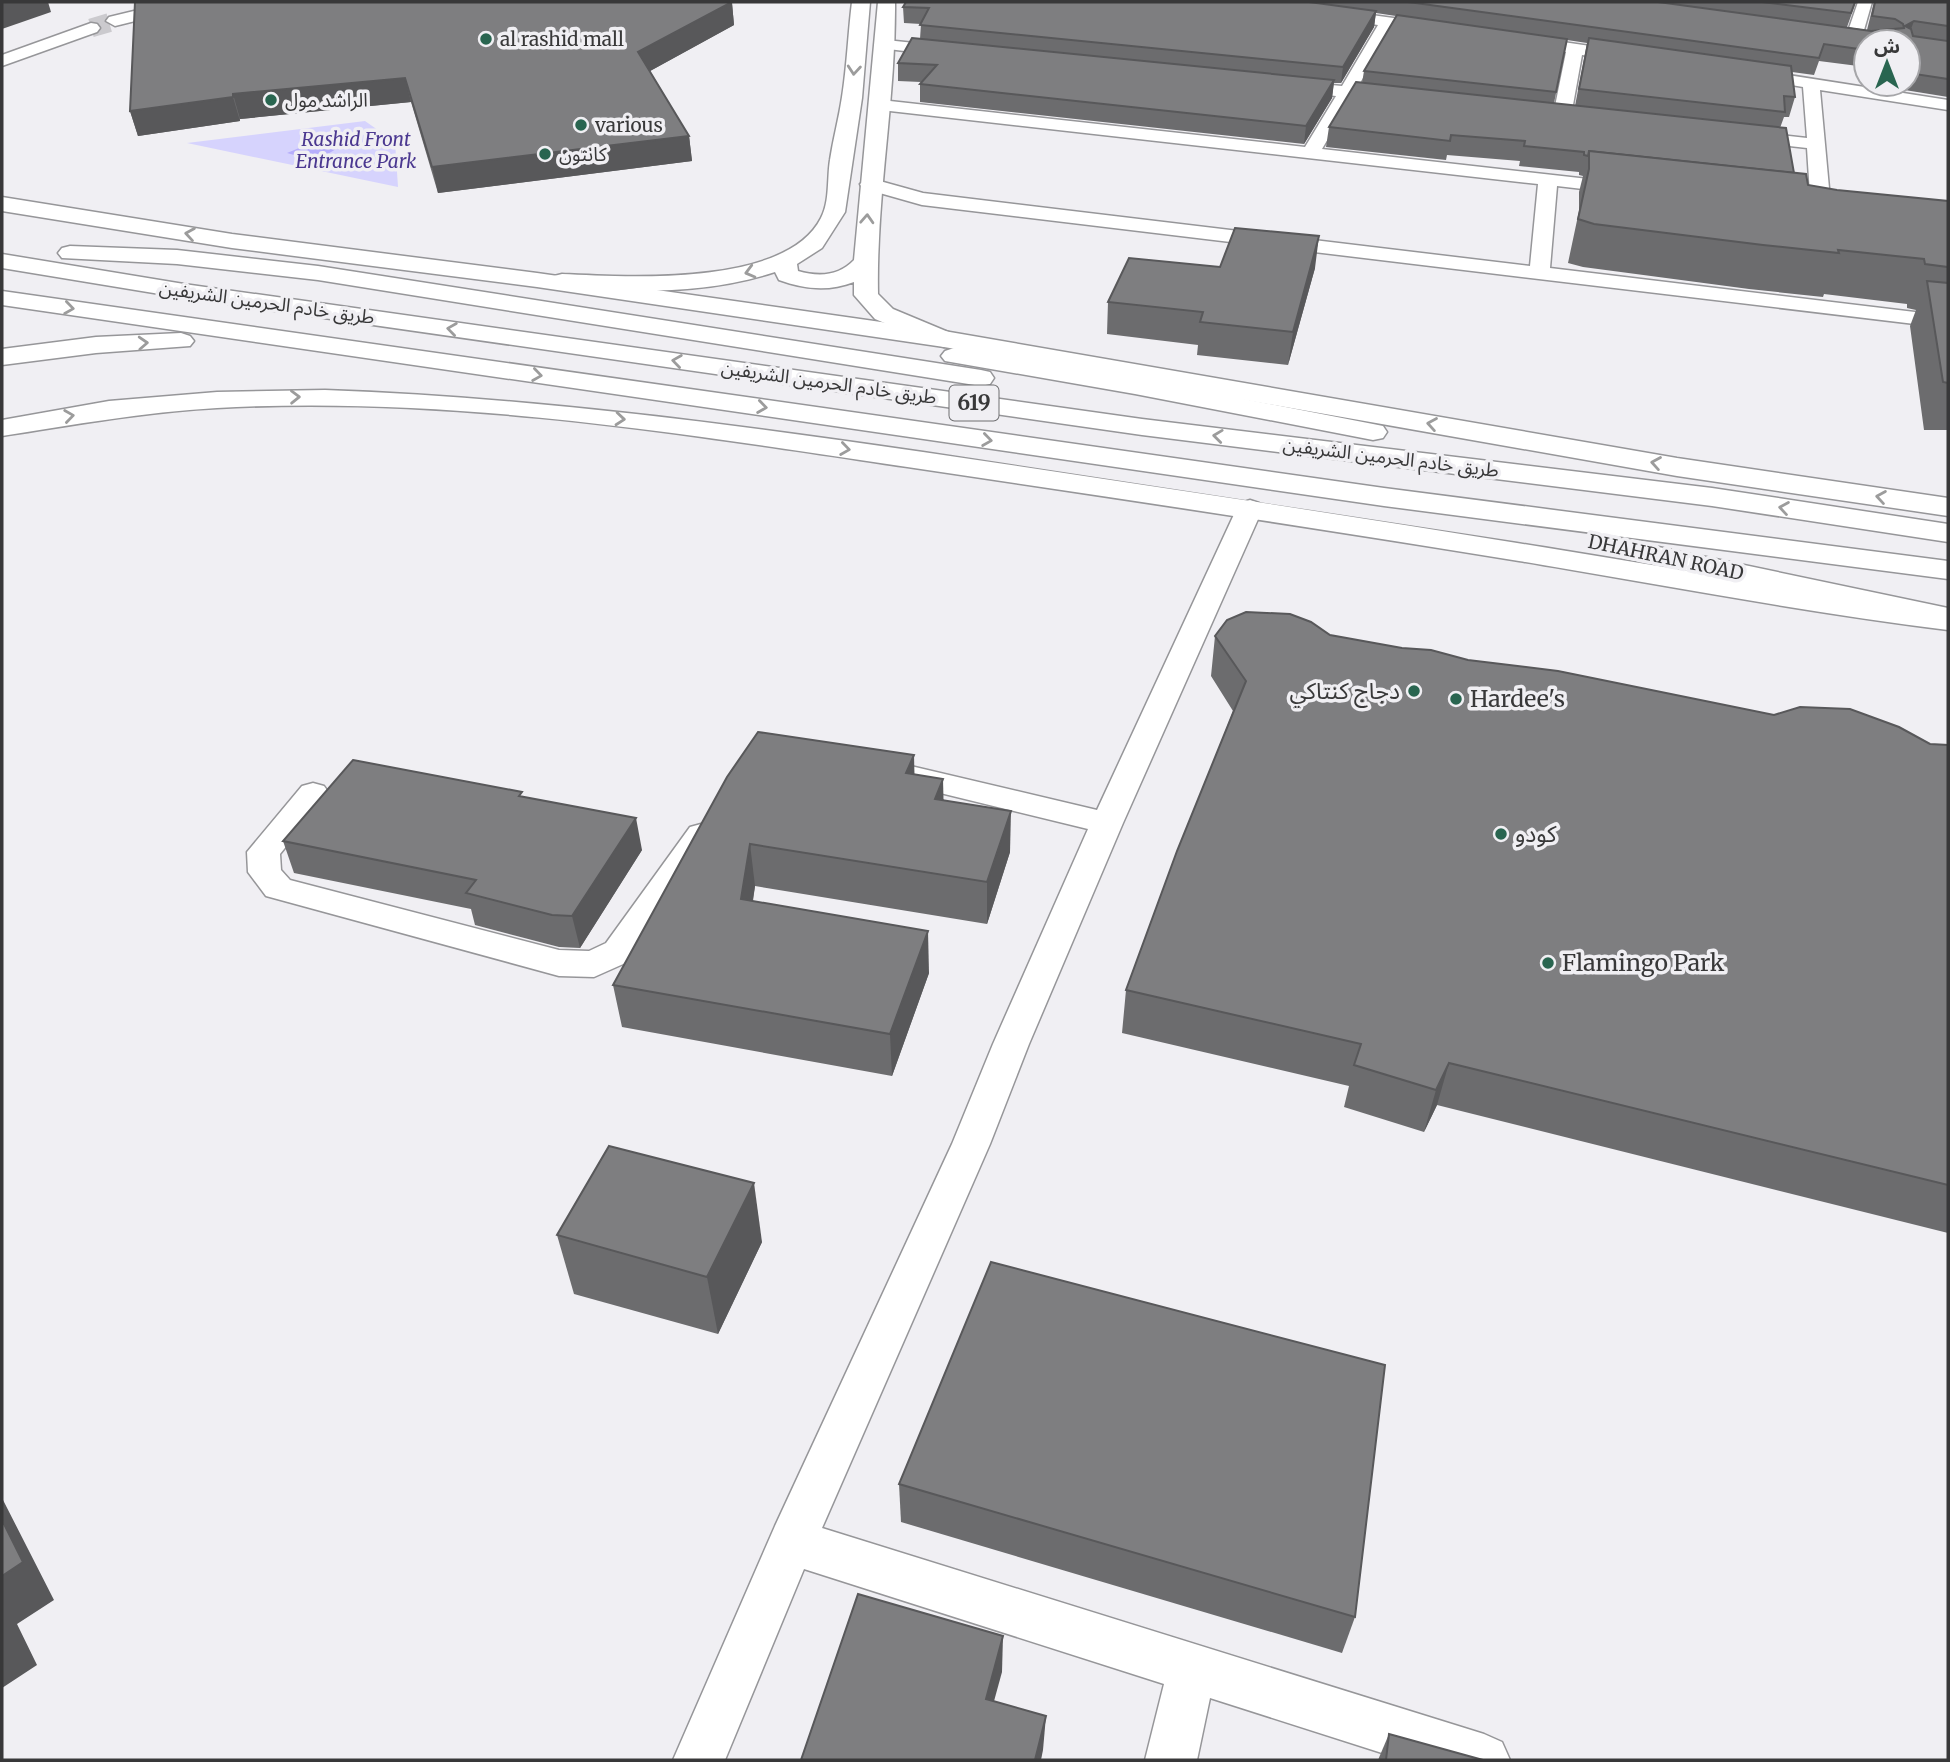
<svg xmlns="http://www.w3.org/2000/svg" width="1950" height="1762" viewBox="0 0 1950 1762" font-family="Merriweather,'Noto Sans Arabic',serif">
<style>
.green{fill:#d6d3fd}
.water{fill:#b6aefb}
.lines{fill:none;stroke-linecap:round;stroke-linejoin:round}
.secondary-tunnel{stroke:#cbcace;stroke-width:19;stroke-dasharray:19 10;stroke-linecap:butt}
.minor-casing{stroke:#969699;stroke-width:3}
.tertiary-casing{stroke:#969699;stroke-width:3}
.secondary-casing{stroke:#969699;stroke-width:3}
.primary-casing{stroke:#969699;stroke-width:3}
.motorway-casing{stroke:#969699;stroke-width:3}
.minor{fill:#fff;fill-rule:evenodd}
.tertiary{fill:#fff;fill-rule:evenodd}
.secondary{fill:#fff;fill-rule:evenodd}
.primary{fill:#fff;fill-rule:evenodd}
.motorway{fill:#fff;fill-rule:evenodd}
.wall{fill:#6c6c6e;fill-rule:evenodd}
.shaded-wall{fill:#58585a}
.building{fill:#7e7e80;stroke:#58585a;stroke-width:2}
.oneway{stroke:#9c9c9c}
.poi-dot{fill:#296550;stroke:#f0eff3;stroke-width:2.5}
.labels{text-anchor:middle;stroke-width:7;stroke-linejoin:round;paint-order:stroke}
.far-poi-label{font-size:19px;fill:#383839;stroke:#f0eff3;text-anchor:start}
.far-park-label{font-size:19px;font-style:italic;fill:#4b3890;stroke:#f0eff3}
.far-street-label{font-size:19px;fill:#383839;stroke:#f0eff3}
.shield{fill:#f0eff3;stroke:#6f6f71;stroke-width:2}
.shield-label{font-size:21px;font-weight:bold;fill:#383839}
.poi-label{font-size:23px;fill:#383839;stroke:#f0eff3;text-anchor:start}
</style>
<rect width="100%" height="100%" fill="#f0eff3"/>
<!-- green -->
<path class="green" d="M365,121L395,142L398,187L187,143Z"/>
<!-- water -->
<path class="water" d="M321,139L346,143L316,161L287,153Z"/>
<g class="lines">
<!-- secondary-tunnel -->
<path class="secondary-tunnel" d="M91,28L115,21"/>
<!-- minor casing -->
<g class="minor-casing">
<g id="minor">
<path d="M1240,2H1277L1437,24L1445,29L1437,34L1393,27L1357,88L1395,92L1403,97L1395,102L1352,98L1322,149L1633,184L1635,188L1633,192L1626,194L1557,186L1550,268L1948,316V328L922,205L862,188L860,184L869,178L923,193L1530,266L1538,184L881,110L873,105L881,100L1305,147L1336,96L1289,91L1281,86L1289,81L1342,86L1378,25L1247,6Z"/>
<path d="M1858,2H1872L1862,37L1854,42L1846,37Z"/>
<path d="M1522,36L1631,52L1639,57L1631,62L1582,55L1571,116L1562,121L1553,116L1566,52L1516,44L1514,41L1516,38Z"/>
<path d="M886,40L953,47L961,52L953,57L880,48L878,45L880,42Z"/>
<path d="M1750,69L1948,100V110L1820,90L1831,210L1821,216L1811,210L1807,148L1744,141L1735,136L1744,131L1807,138L1803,87L1744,77L1742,74L1744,71Z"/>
<path d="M1250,500L1259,503L1263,508L1123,823L1029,1044L990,1144L822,1528L1484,1734L1502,1742L1510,1760H1404L1210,1698L1197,1760H1145L1164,1684L804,1569L725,1760H673L775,1526L952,1144L993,1044L1088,829L887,780L883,773L887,766L898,763L1097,810L1237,508L1241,503Z"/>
<path d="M313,783L324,786L329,793L280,854L281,870L290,880L559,950L589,951L606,943L690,827L701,824L712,827L717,835L630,961L594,977L559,976L266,896L248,872L247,852L302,786Z"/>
</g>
</g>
<!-- tertiary casing -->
<g class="tertiary-casing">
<path id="tertiary" d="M852,2H870L862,98L845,212L822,248L797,264L798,271C819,277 839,276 854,260L878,2H895C896,99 876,196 878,294L893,309L953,334L957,339L953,344L944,347L935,344L875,319L854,295V282C828,292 804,289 779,280L775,272C721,290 664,292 608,290C590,290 571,290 554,286L550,281L554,276L562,274C628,277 786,287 821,218C830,201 827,178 830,160C833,139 839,118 842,97C847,66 848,34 852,2Z"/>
</g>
<!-- secondary casing -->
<g class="secondary-casing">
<g id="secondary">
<path d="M171,2H199L196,6L115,26L106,21L109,17Z"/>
<path d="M91,23L97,24L100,28L97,32L2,66V55Z"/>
</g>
</g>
<!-- primary casing -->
<g class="primary-casing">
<g id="primary">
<path d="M2,197L232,234L537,273L944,331L1677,458L1948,498V516L1677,476L944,347L537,287L232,248L2,211Z"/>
<path d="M325,390C526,397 724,423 923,452C1121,481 1319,511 1517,543C1661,566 1804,592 1948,610V630C1804,612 1662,585 1519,561C1318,528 1116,498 914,468C684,434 450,395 217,408C144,412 73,425 2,436V420L109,401L217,392Z"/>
</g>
</g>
<!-- motorway casing -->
<g class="motorway-casing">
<g id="motorway">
<path d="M70,246L177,250L318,266L981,370L990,372L994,378L990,384L981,386L318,280L177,264L62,258L58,253L62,248Z"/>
<path d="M2,254L184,284L1142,419L1712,488L1948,524V542L1712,506L1142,435L184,298L2,268Z"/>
<path d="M2,291L1384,488L1948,561V579L1384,506L2,305Z"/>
<path d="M181,333L190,336L194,341L190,346L96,353L2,365V349L96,337Z"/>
<path d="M954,348L1135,378L1373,424L1383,426L1387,432L1383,438L1373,440L1135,394L945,361L941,356L945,351Z"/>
<path d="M1649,545L1948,608V628L1638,560L1634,554L1638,548Z"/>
</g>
</g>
<!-- minor -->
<use href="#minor" class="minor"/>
<!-- tertiary -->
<use href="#tertiary" class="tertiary"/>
<!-- secondary -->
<use href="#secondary" class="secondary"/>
<!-- primary -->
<use href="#primary" class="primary"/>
<!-- motorway -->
<use href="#motorway" class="motorway"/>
</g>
<!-- wall -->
<g class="wall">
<path d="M906,2H1856L1847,27L1867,30L1874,2H1948V97L1880,86L1881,84H1908V42H1866V67L1819,61L1814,75L1792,72L1795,97L1789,117H1784L1780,128L1794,173L1808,185L1837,190L1948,201V430H1924L1910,326L1916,310L1907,308V304L1824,294L1823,297L1749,289L1583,267L1568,263L1579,211V192L1583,176L1579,175V172L1519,166L1520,161L1447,155L1446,160L1326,147L1329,127L1362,83L1364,71L1396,16L1376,13L1374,27L1341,83H1334L1332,98L1304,144L920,102V84L921,82L898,81V63L920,39L921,24L904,23L903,7ZM1567,40L1587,43L1575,106L1554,103Z"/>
<path d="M732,3L734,25L650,71L689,136L692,161L438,193L411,102L240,119V121L138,136L130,111Z"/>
<path d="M1220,267L1315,268L1288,365L1197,355L1198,345L1107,334L1108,302Z"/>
<path d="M1330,635L1930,744L1948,745V1233L1437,1105L1424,1132L1344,1107L1349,1086L1122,1033L1126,990L1233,711L1211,676L1215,636Z"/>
<path d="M914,774L944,800L1010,852L987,924L755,886L753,901L929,973L892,1076L622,1027L613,985L727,777Z"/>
<path d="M523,797L642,850L580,948L559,947L475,925L471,909L294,873L283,841Z"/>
<path d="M557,1235L762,1242L718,1334L574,1294Z"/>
<path d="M899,1484L1355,1617L1342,1653L901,1522Z"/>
<path d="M1389,1734L1483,1760H1378Z"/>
</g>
<!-- shaded-wall -->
<g class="shaded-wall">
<path d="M2,2H48L51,12L2,29Z"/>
<path d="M719,2H735L732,3L734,25L641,76L638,52Z"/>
<path d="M1376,11L1374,27L1341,83L1343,67Z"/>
<path d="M1914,21L1908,37L1905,26Z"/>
<path d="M405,78L411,102L240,119L233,94Z"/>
<path d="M1334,80L1332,98L1304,144L1306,126Z"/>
<path d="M233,97L240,121L138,136L130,111Z"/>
<path d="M689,136L692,161L438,193L432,167Z"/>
<path d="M1319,236L1315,268L1288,365L1293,332Z"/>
<path d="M914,755L915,796L906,773Z"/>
<path d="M943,779L944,820L935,799Z"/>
<path d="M1011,811L1010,852L987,924V882Z"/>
<path d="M636,818L642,850L580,948L572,916Z"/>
<path d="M750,844L755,886L746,941L741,899Z"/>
<path d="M928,931L929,973L892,1076L890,1034Z"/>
<path d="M1449,1063L1437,1105L1424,1132L1436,1090Z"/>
<path d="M754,1183L762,1242L718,1334L707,1277Z"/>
<path d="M2,1498L54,1600L17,1624L37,1665L2,1688Z"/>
<path d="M1003,1636L1002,1672L985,1734L986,1699Z"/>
<path d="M1046,1716L1043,1750L1041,1760H1035Z"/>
</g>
<!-- building -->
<g class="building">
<path d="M135,2H732L638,52L689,136L432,167L405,78L233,94V97L130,111Z"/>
<path d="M906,2H1309L1376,11L1343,67L920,25L929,8L903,7Z"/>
<path d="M1408,2H1658L1871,31L1904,28L1903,24L1895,19L1872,16L1875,2H1948V26L1914,21L1905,26L1911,29L1913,36L1948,41V79L1908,73V42H1866V50L1824,44L1819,58Z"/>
<path d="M1762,2H1855L1851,13Z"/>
<path d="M1397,15L1567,39L1556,92L1364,71Z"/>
<path d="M912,38L1334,80L1306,126L920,84L937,65L898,63Z"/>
<path d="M1589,38L1791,66L1795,97L1784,96L1785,112L1579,89Z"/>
<path d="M1356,82L1786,128L1794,173L1589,151L1588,156L1584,155V152L1524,146L1525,141L1451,135L1450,141L1329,127Z"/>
<path d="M1589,151L1806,174L1808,185L1837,190L1948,201V267L1925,264L1924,259L1838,250L1839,253L1763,245L1594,224L1578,219L1589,169Z"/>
<path d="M1235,228L1319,236L1293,332L1200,322L1203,312L1108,302L1129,258L1220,267Z"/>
<path d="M1927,281L1948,283V383L1943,382Z"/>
<path d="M1246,612L1290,614L1311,622L1330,635L1402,648L1431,650L1468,660L1558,671L1774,715L1800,707L1850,709L1899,727L1930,744L1948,745V1185L1449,1063L1436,1090L1354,1065L1361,1044L1126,990L1177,851L1246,681L1215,636L1227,620Z"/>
<path d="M758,732L914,755L906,773L943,779L935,799L1011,811L987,882L750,844L741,899L928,931L890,1034L613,985L727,777Z"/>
<path d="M353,760L522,792L519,796L636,818L572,916L552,915L466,893L476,880L283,841Z"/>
<path d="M609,1146L754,1183L707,1277L557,1235Z"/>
<path d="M991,1262L1385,1365L1355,1617L899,1484Z"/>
<path d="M2,1520L23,1562L2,1576Z"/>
<path d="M858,1594L1003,1636L986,1699L1046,1716L1035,1760H801Z"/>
<path d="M1389,1734L1483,1760H1386Z"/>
</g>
<!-- one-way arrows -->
<defs><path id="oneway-chevron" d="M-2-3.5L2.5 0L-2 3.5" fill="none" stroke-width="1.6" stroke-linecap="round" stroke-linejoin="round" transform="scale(1.75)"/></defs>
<g class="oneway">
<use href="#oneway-chevron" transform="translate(854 70) rotate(95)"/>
<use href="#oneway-chevron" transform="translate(867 219) rotate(-87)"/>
<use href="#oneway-chevron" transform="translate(190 234) rotate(-171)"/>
<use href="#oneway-chevron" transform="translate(750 272) rotate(165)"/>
<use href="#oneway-chevron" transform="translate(69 308) rotate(8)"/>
<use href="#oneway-chevron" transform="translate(452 329) rotate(-172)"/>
<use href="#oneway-chevron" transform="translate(143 343) rotate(-3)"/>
<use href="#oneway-chevron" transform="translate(677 361) rotate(-172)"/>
<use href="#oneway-chevron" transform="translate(537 375) rotate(8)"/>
<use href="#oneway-chevron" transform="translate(295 397) rotate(-1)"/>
<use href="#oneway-chevron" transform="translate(762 407) rotate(8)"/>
<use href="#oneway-chevron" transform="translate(69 416) rotate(-8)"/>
<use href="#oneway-chevron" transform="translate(620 419) rotate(5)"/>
<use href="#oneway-chevron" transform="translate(1432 424) rotate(-170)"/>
<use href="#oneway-chevron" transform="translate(1218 436) rotate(-173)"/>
<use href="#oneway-chevron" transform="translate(987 440) rotate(8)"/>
<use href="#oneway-chevron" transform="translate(845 449) rotate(8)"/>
<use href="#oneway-chevron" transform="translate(1656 463) rotate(-170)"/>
<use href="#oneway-chevron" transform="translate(1881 497) rotate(-171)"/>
<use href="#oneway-chevron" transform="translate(1784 508) rotate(-171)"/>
</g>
<!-- markers -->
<g class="poi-dot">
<circle cx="486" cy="39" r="7"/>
<circle cx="271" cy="100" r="7"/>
<circle cx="581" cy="125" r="7"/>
<circle cx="545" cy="154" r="7"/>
<circle cx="1414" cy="691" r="7"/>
<circle cx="1456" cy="699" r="7"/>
<circle cx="1501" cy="834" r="7"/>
<circle cx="1548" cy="963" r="7"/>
</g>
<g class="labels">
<!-- far-poi labels -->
<g class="far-poi-label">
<text x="500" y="46">al rashid mall</text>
<text x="285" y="107">الراشد مول</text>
<text x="595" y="132">various</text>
<text x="559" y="161">كانتون</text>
</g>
<!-- far-park labels -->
<g class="far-park-label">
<text x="356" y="146">Rashid Front<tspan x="356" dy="22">Entrance Park</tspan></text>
</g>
<!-- far-street labels -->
<g class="far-street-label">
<text transform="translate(267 302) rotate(8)" y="7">طريق خادم الحرمين الشريفين</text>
<text transform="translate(829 382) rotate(8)" y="7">طريق خادم الحرمين الشريفين</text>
<text transform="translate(1391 457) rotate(7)" y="7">طريق خادم الحرمين الشريفين</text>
<text transform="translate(1666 557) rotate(12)" y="7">DHAHRAN ROAD</text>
</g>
<!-- shield labels -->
<rect class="shield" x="949.5" y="385.5" width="49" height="35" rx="5"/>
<g class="shield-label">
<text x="974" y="410">619</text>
</g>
<!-- poi labels -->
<g class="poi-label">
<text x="1400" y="699" text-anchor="end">دجاج كنتاكي</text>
<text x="1470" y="707">Hardee's</text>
<text x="1515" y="842">كودو</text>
<text x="1562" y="971">Flamingo Park</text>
</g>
</g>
<!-- border -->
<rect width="1950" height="1762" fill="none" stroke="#383839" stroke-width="7"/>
<!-- north arrow -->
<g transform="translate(1887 63)"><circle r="33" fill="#f0eff3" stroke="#a6a6a9" stroke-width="2"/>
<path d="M0-5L12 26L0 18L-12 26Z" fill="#296550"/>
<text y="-10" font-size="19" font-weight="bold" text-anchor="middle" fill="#383839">ش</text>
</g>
</svg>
